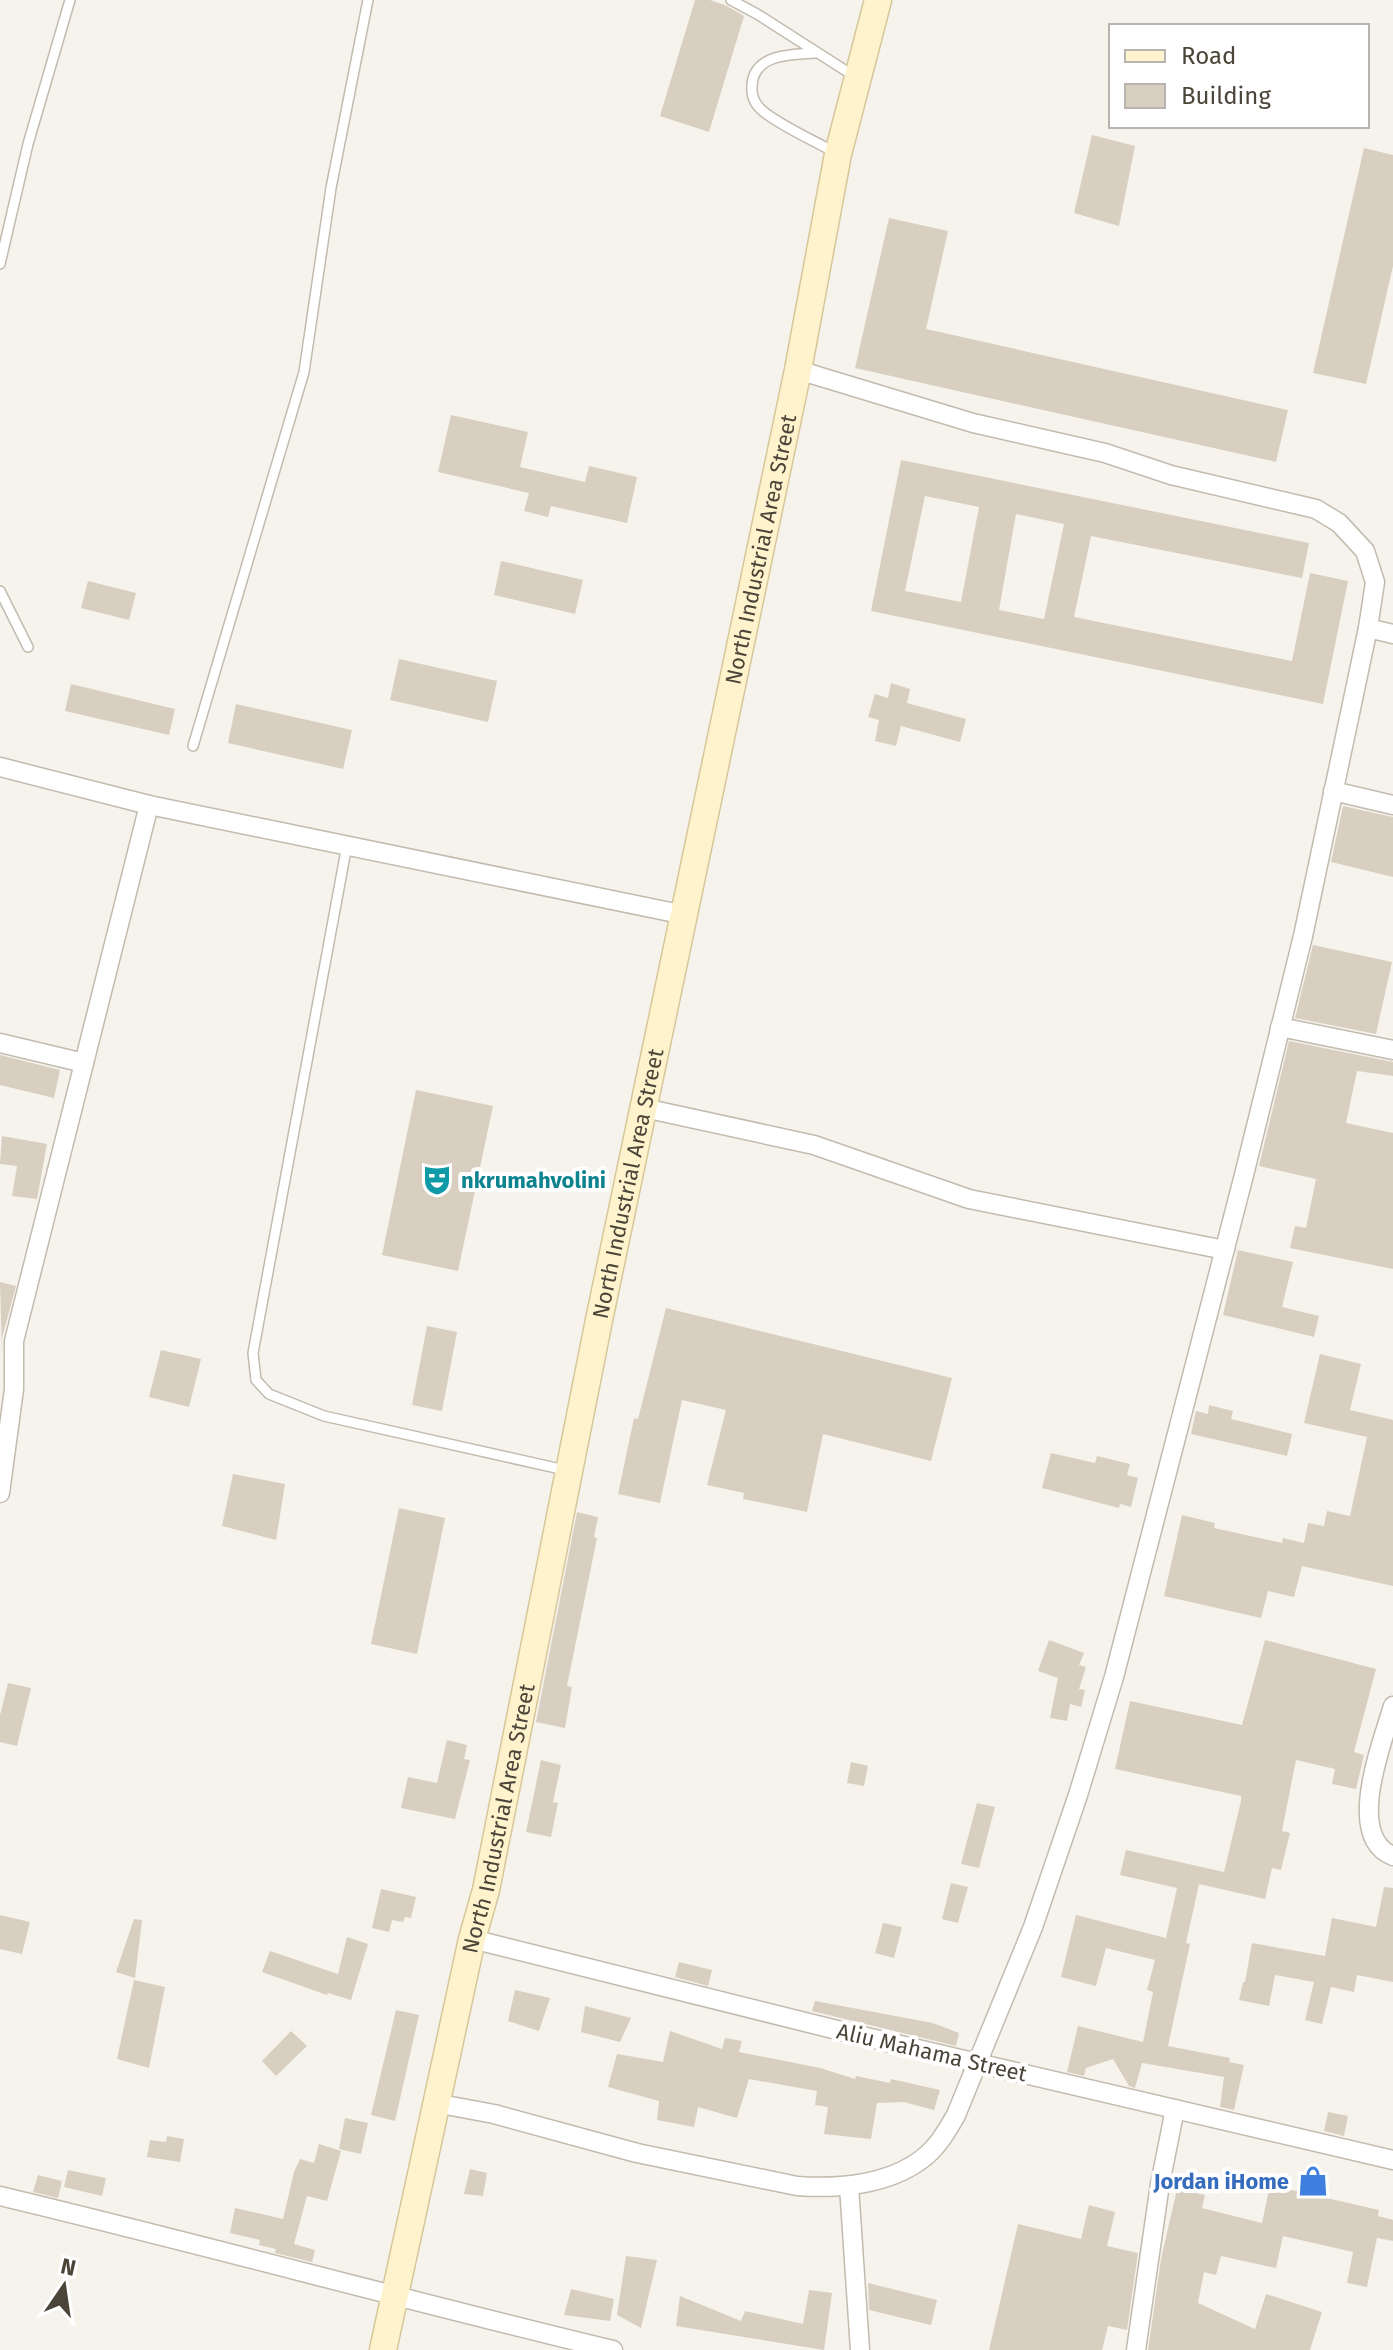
<svg xmlns="http://www.w3.org/2000/svg" width="1393" height="2350" viewBox="0 0 1393 2350" font-family="'Fira Sans',sans-serif">
<style>
.building{fill:#d8cfc1;fill-rule:evenodd}
.lines{fill:none;stroke-linecap:round;stroke-linejoin:round}
.lane-casing{stroke:#c2bbae;stroke-width:12}
.street-casing{stroke:#c2bbae;stroke-width:21}
.secondary-casing{stroke:#d6c79b;stroke-width:29}
.lane{stroke:#fff;stroke-width:9}
.street{stroke:#fff;stroke-width:18}
.secondary{stroke:#fff3cd;stroke-width:26}
.labels{text-anchor:middle;stroke-width:8;stroke-linejoin:round;paint-order:stroke}
.street-label{font-size:22px;fill:#4b4439;stroke:#fff}
.culture-label{font-size:22px;font-weight:bold;fill:#0d838f;stroke:#fff;text-anchor:start}
.shop-label{font-size:22px;font-weight:bold;fill:#366cbe;stroke:#fff;text-anchor:end}
</style>
<rect width="100%" height="100%" fill="#f6f3ec"/>
<!-- building -->
<g class="building">
<path d="M695,0H710L725,5L744,16L709,132L660,116Z"/>
<path d="M1092,135L1135,146L1119,226L1074,213Z"/>
<path d="M1364,148L1393,155V266L1366,384L1313,373Z"/>
<path d="M889,218L948,231L926,329L1288,410L1276,462L855,368Z"/>
<path d="M451,415L528,432L520,467L585,482L589,466L637,477L627,523L551,506L548,517L524,511L529,493L438,472Z"/>
<path d="M901,460L1309,543L1302,578L1091,536L1074,617L1292,661L1310,573L1348,581L1323,704L871,611ZM925,496L979,507L961,602L905,591ZM1016,514L1064,524L1044,619L999,610Z"/>
<path d="M501,561L583,580L575,614L494,595Z"/>
<path d="M88,581L136,593L129,620L81,608Z"/>
<path d="M399,659L497,681L488,722L390,700Z"/>
<path d="M891,683L910,689L907,703L966,719L960,742L901,726L896,746L875,741L879,720L868,717L875,694L888,698Z"/>
<path d="M71,684L175,709L169,735L65,711Z"/>
<path d="M236,704L352,730L343,769L228,743Z"/>
<path d="M1343,806L1393,817V877L1331,862Z"/>
<path d="M1313,945L1392,962L1376,1034L1295,1018Z"/>
<path d="M1289,1041L1393,1062V1076L1357,1071L1346,1123L1393,1133V1269L1290,1248L1295,1226L1306,1228L1316,1179L1259,1166Z"/>
<path d="M0,1055L60,1070L54,1098L0,1085Z"/>
<path d="M416,1090L493,1106L458,1271L382,1255Z"/>
<path d="M2,1136L47,1144L37,1199L12,1196L17,1166L0,1164Z"/>
<path d="M1238,1250L1293,1262L1282,1307L1319,1316L1314,1337L1223,1315Z"/>
<path d="M0,1282L16,1286L2,1338V1358Z"/>
<path d="M666,1308L952,1378L931,1461L823,1434L807,1512L743,1499L744,1493L707,1485L726,1410L682,1400L660,1503L618,1494L634,1418L638,1419Z"/>
<path d="M427,1326L457,1332L442,1411L412,1405Z"/>
<path d="M161,1350L201,1359L189,1407L149,1397Z"/>
<path d="M1320,1354L1361,1364L1350,1410L1393,1420V1586L1302,1566L1294,1597L1268,1591L1261,1618L1164,1596L1182,1515L1215,1523L1214,1528L1282,1543L1283,1538L1304,1543L1308,1523L1324,1526L1327,1511L1350,1516L1367,1437L1304,1423Z"/>
<path d="M1209,1405L1233,1411L1231,1419L1292,1434L1287,1456L1191,1434L1196,1411L1208,1414Z"/>
<path d="M1051,1453L1095,1463L1097,1456L1130,1464L1127,1475L1138,1478L1131,1507L1120,1504L1119,1508L1042,1488Z"/>
<path d="M233,1474L285,1484L276,1540L222,1526Z"/>
<path d="M399,1508L445,1518L417,1654L371,1644Z"/>
<path d="M577,1512L598,1517L594,1537L597,1538L567,1686L572,1687L565,1728L536,1722Z"/>
<path d="M1049,1640L1084,1653L1079,1665L1086,1667L1079,1689L1085,1690L1081,1707L1070,1704L1067,1721L1050,1718L1058,1678L1038,1671Z"/>
<path d="M1265,1640L1376,1669L1354,1752L1364,1755L1356,1789L1332,1784L1335,1769L1296,1760L1282,1831L1290,1833L1281,1870L1272,1868L1265,1899L1199,1884L1186,1943L1190,1944L1168,2046L1230,2058L1229,2062L1244,2065L1234,2110L1220,2107L1224,2077L1142,2063L1135,2088L1129,2086L1113,2059L1086,2068L1084,2076L1067,2072L1078,2026L1143,2042L1153,1992L1147,1990L1155,1960L1106,1948L1096,1986L1061,1977L1076,1915L1166,1938L1177,1888L1120,1875L1126,1850L1224,1872L1241,1801V1796L1115,1769L1130,1701L1242,1725Z"/>
<path d="M8,1683L31,1688L17,1746L0,1742V1715Z"/>
<path d="M447,1740L467,1745L464,1759L470,1760L455,1819L401,1808L408,1777L437,1783Z"/>
<path d="M541,1760L561,1765L553,1802L558,1803L551,1837L526,1832Z"/>
<path d="M851,1762L868,1766L864,1786L847,1783Z"/>
<path d="M977,1803L995,1807L979,1868L961,1864Z"/>
<path d="M951,1883L968,1887L958,1923L942,1919Z"/>
<path d="M1384,1887L1393,1888V1982L1357,1975L1354,1992L1331,1987L1322,2024L1305,2020L1314,1982L1275,1975L1269,2006L1239,2000L1243,1982H1245L1252,1943L1325,1956L1332,1918L1376,1927Z"/>
<path d="M381,1889L416,1897L411,1918L405,1917L403,1922L392,1920L389,1932L372,1928Z"/>
<path d="M0,1915L30,1922L22,1954L0,1949Z"/>
<path d="M134,1919L142,1920L135,1978L116,1972Z"/>
<path d="M883,1923L902,1927L894,1958L875,1953Z"/>
<path d="M347,1937L368,1944L351,2000L328,1993L327,1995L262,1972L270,1951L338,1974Z"/>
<path d="M679,1962L712,1970L708,1986L675,1977Z"/>
<path d="M134,1980L165,1987L149,2068L117,2059Z"/>
<path d="M515,1990L550,1998L539,2031L508,2021Z"/>
<path d="M815,2001L933,2023L959,2033L956,2046L812,2011Z"/>
<path d="M585,2006L631,2018L620,2042L581,2032Z"/>
<path d="M396,2010L419,2015L395,2121L371,2115Z"/>
<path d="M291,2031L307,2046L276,2076L262,2061Z"/>
<path d="M670,2031L722,2049L725,2038L742,2041L739,2052L820,2068L855,2079L856,2076L890,2083L891,2079L940,2090L934,2110L904,2102L877,2103L871,2139L824,2134L828,2107L815,2105L817,2091L749,2079L737,2118L698,2107L694,2127L657,2120L659,2101L608,2087L617,2054L663,2062Z"/>
<path d="M1328,2112L1348,2116L1344,2136L1324,2131Z"/>
<path d="M345,2118L368,2123L361,2154L339,2149Z"/>
<path d="M167,2136L184,2139L180,2162L147,2157L150,2140L166,2142Z"/>
<path d="M319,2144L341,2151L327,2201L307,2196L294,2244L315,2250L312,2262L275,2253L276,2249L259,2245L260,2240L230,2233L235,2208L283,2219L294,2172L300,2159L314,2163Z"/>
<path d="M470,2169L487,2173L483,2196L464,2194Z"/>
<path d="M68,2170L106,2178L102,2196L64,2187Z"/>
<path d="M38,2175L62,2181L58,2198L33,2192Z"/>
<path d="M1270,2185L1379,2210L1378,2216L1393,2220V2241L1377,2238L1367,2287L1347,2283L1353,2252L1283,2236L1276,2268L1221,2256L1216,2275L1204,2272L1198,2303L1255,2329L1266,2294L1322,2312L1310,2350H1148L1161,2259L1177,2189L1205,2195L1202,2208L1262,2223Z"/>
<path d="M1089,2205L1115,2212L1107,2246L1138,2253L1127,2330L1108,2326L1102,2350H989L1018,2224L1081,2239Z"/>
<path d="M626,2256L657,2260L641,2328L617,2315Z"/>
<path d="M868,2283L937,2300L931,2325L869,2310Z"/>
<path d="M571,2289L614,2299L610,2321L564,2315Z"/>
<path d="M809,2290L832,2293L824,2350L676,2326L680,2296L741,2321L745,2311L803,2324Z"/>
</g>
<g class="lines">
<!-- lane casing -->
<g class="lane-casing">
<g id="lane">
<path d="M731,0L757,14L854,76"/>
<path d="M815,53C792,54 753,54 752,86C751,97 755,105 764,112C785,128 811,139 834,152"/>
<path d="M0,264L28,144L70,0"/>
<path d="M0,591L28,647"/>
<path d="M193,746L304,372L331,188L368,0"/>
<path d="M347,845L253,1353L256,1380L269,1394L324,1416L565,1470"/>
</g>
</g>
<!-- street casing -->
<g class="street-casing">
<g id="street">
<path d="M1368,628L1393,634"/>
<path d="M0,767L149,805L685,915"/>
<path d="M1333,791L1393,805"/>
<path d="M1280,1027L1393,1050"/>
<path d="M0,1043L84,1063"/>
<path d="M644,1108L814,1145L969,1199L1225,1250"/>
<path d="M0,1493L14,1389V1341L149,805"/>
<path d="M1393,1706C1383,1741 1344,1837 1393,1856"/>
<path d="M472,1939L845,2032L1393,2160"/>
<path d="M435,2103L494,2114L637,2153L797,2186C838,2189 888,2185 922,2159C937,2148 947,2131 956,2115L1033,1927L1078,1795L1114,1677L1244,1175L1303,936L1368,628L1375,582L1365,551L1339,523L1316,509L1171,475L1105,453L973,423L798,370"/>
<path d="M849,2186L860,2350"/>
<path d="M0,2196C205,2245 408,2301 613,2350"/>
<path d="M1136,2350L1160,2184L1175,2109"/>
</g>
</g>
<!-- secondary casing -->
<g class="secondary-casing">
<g id="secondary">
<path id="s1" d="M383,2350L472,1939L486,1890L599,1320L798,370L838,154L878,0"/>
</g>
</g>
<!-- lane -->
<use href="#lane" class="lane"/>
<!-- street -->
<use href="#street" class="street"/>
<!-- secondary -->
<use href="#secondary" class="secondary"/>
</g>
<!-- icons -->
<defs>
<g id="theatre-bare" transform="scale(2.4)"><path d="M-5-5.5Q0-4 5-5.5V0Q5 5 0 6Q-5 5-5 0ZM-3.3-2.5H-1v1.5H-3.3ZM1-2.5H3.3v1.5H1ZM-2.8 1Q0 5.5 2.8 1Z" fill="#0f9aa8" stroke="#fff" stroke-width="2.5" paint-order="stroke"/></g>
<g id="shop-bare" transform="scale(2.4)"><path d="M-5-2.5h2.3a2.7 3.5 0 0 1 5.4 0H5L5.5 6h-11ZM-1.5-2.5h3a1.5 2.3 0 0 0-3 0Z" fill="#3f7fe0" stroke="#fff" stroke-width="2.5" paint-order="stroke"/></g>
</defs>
<g fill-rule="evenodd">
<use href="#theatre-bare" x="437" y="1180"/>
<use href="#shop-bare" x="1313" y="2181"/>
</g>
<g class="labels">
<!-- street labels -->
<g class="street-label">
<text dy="8" stroke="none"><textPath href="#s1" startOffset="1840">North Industrial Area Street</textPath></text>
<text dy="8" stroke="none"><textPath href="#s1" startOffset="1192">North Industrial Area Street</textPath></text>
<text dy="8" stroke="none"><textPath href="#s1" startOffset="544">North Industrial Area Street</textPath></text>
<text transform="translate(932 2052) rotate(13)" y="8">Aliu Mahama Street</text>
</g>
<!-- culture labels -->
<g class="culture-label">
<text x="461" y="1188">nkrumahvolini</text>
</g>
<!-- shop labels -->
<g class="shop-label">
<text x="1289" y="2189">Jordan iHome</text>
</g>
</g>
<!-- legend -->
<rect x="1109" y="24" width="260" height="104" fill="#ffffff" stroke="#b7b4b0" stroke-width="2"/>
<rect x="1125" y="50" width="40" height="12" fill="#fff3cd" stroke="#b7b4b0" stroke-width="2"/>
<text x="1181" y="64" font-size="24" fill="#4b4439">Road</text>
<rect x="1125" y="84" width="40" height="24" fill="#d8cfc1" stroke="#b7b4b0" stroke-width="2"/>
<text x="1181" y="104" font-size="24" fill="#4b4439">Building</text>
<!-- north arrow -->
<g transform="translate(64 2286) rotate(13)" stroke="#ffffff" stroke-width="6" paint-order="stroke">
<path d="M0-6L14 30L0 20L-14 30Z" fill="#4b4439"/>
<text y="-12" font-size="22" font-weight="bold" text-anchor="middle" fill="#4b4439">N</text>
</g>
</svg>
